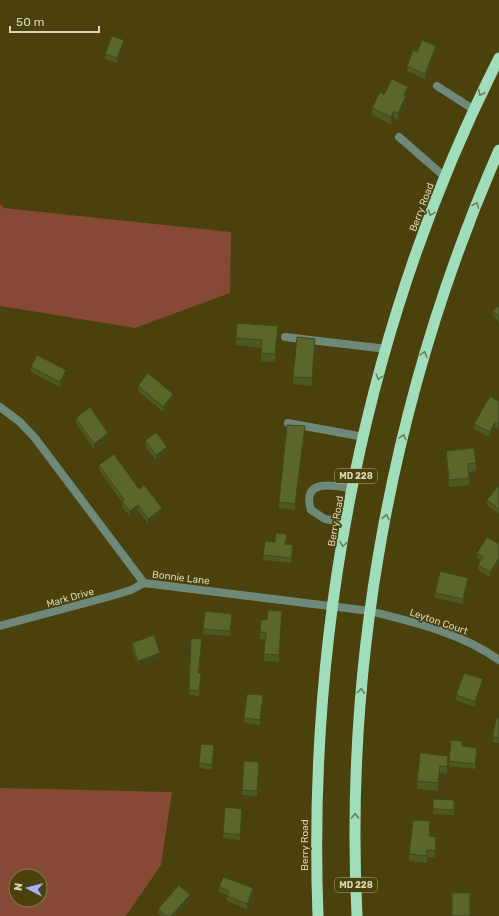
<svg xmlns="http://www.w3.org/2000/svg" width="499" height="916" viewBox="0 0 499 916" font-family="Rubik,sans-serif">
<style>
.green{fill:#854935;fill-rule:evenodd}
.lines{fill:none;stroke-linecap:round;stroke-linejoin:round}
.minor{stroke:#6e8979;stroke-width:8}
.trunk{stroke:#a0debb;stroke-width:11}
.wall{fill:#4d5923}
.shaded-wall{fill:#3f481d}
.building{fill:#5a6729;stroke:#3f481d}
.oneway{stroke:#6c8053}
.labels{text-anchor:middle;stroke-width:3.5;stroke-linejoin:round;paint-order:stroke}
.shield{fill:#4a410d;stroke:#afa982;stroke-width:1}
.shield-label{font-size:9px;font-weight:bold;fill:#dad5b4}
.street-label{font-size:10px;fill:#dad5b4;stroke:#4a410d}
</style>
<rect width="100%" height="100%" fill="#4a410d"/>
<!-- green -->
<g class="green">
<path d="M0,204L4,208L231,232L230,293L135,328L0,306Z"/>
<path d="M0,788L172,792L161,865L126,916H0ZM16,876H40V900H16Z"/>
</g>
<g class="lines">
<!-- minor -->
<g class="minor">
<path d="M437,86L473,109"/>
<path d="M399,137L445,177"/>
<path d="M285,337L387,349"/>
<path d="M0,407L20,422L35,438L144,583L370,611C414,622 461,633 499,660"/>
<path d="M288,423L364,437"/>
<path d="M346,523L325,519L311,510C301,478 334,485 353,489"/>
<path d="M0,626L115,595L131,590L144,583"/>
</g>
<!-- trunk -->
<g class="trunk">
<path d="M318,916C307,623 366,321 499,58"/>
<path d="M357,916C344,655 394,390 499,150"/>
</g>
</g>
<!-- wall -->
<g class="wall">
<path d="M124,45L117,63L105,59V54Z"/>
<path d="M436,51L425,79L407,71V66L417,52Z"/>
<path d="M408,94L406,97V103L398,120L394,118L391,124L372,115V108L384,95Z"/>
<path d="M499,306V323L493,315V310Z"/>
<path d="M278,334L275,362L261,361V348L236,345V338Z"/>
<path d="M315,346L312,386L293,384V377Z"/>
<path d="M31,367L66,375L60,387L31,372Z"/>
<path d="M138,386L173,399L163,412L138,391Z"/>
<path d="M499,399V427L498,429L495,427L490,437L474,429V424Z"/>
<path d="M76,418L108,438L94,449L76,423Z"/>
<path d="M305,433L295,510L279,508V502Z"/>
<path d="M145,441L167,452L156,460L145,446Z"/>
<path d="M446,451L476,463V471L469,472V485L449,487L446,458Z"/>
<path d="M99,465L139,489L162,513L148,524L138,510L130,516L122,507V502L99,470Z"/>
<path d="M499,485V514L487,505V500Z"/>
<path d="M287,539L286,544L293,550L291,563L263,560V555L275,542Z"/>
<path d="M499,544V563L490,577L478,570V565L481,561L477,558V553Z"/>
<path d="M468,583L463,604L435,598V593Z"/>
<path d="M232,619L230,636L203,634V629Z"/>
<path d="M282,619L279,662L264,661L265,639H260V632L267,620Z"/>
<path d="M132,643L160,658L138,666L132,648Z"/>
<path d="M202,644L199,673L201,678L199,696L189,695V690Z"/>
<path d="M483,684L475,707L456,700V695Z"/>
<path d="M263,700L260,725L244,723V718Z"/>
<path d="M499,718V743L493,742V737Z"/>
<path d="M214,750L212,770L199,768V763Z"/>
<path d="M420,753L448,763L447,774L440,773L438,791L417,789V781Z"/>
<path d="M477,753L475,769L449,766V761Z"/>
<path d="M259,767L257,796L242,795V790Z"/>
<path d="M433,799L454,800V815L433,814Z"/>
<path d="M242,814L240,840L223,838V833Z"/>
<path d="M430,829V836L436,844L435,858L427,857V863L409,861V854Z"/>
<path d="M219,887L253,893L247,909L227,901V895L219,892Z"/>
<path d="M190,900L175,916H161L158,914V909Z"/>
</g>
<!-- shaded-wall -->
<g class="shaded-wall">
<path d="M124,40V45L117,63V58Z"/>
<path d="M436,46V51L425,79V74Z"/>
<path d="M408,87V94L406,97V103L398,120V113L404,95Z"/>
<path d="M394,111V118L391,124V117Z"/>
<path d="M278,326V334L275,362V354Z"/>
<path d="M315,339V346L312,386V378Z"/>
<path d="M66,370V375L60,387V382Z"/>
<path d="M173,394V399L163,412V407Z"/>
<path d="M495,422V427L490,437V432Z"/>
<path d="M499,422V427L498,429V424Z"/>
<path d="M305,426V433L295,510V504Z"/>
<path d="M108,433V438L94,449V444Z"/>
<path d="M167,447V452L156,460V455Z"/>
<path d="M138,505V510L130,516V511Z"/>
<path d="M162,508V513L148,524V519Z"/>
<path d="M499,558V563L490,577V572Z"/>
<path d="M468,578V583L463,604V599Z"/>
<path d="M282,611V619L279,662V655Z"/>
<path d="M202,639V644L198,678V673Z"/>
<path d="M160,653V658L138,666V661Z"/>
<path d="M483,679V684L475,707V702Z"/>
<path d="M263,695V700L260,725V720Z"/>
<path d="M214,745V750L212,770V765Z"/>
<path d="M477,748V753L475,769V764Z"/>
<path d="M448,756V763L447,774V767Z"/>
<path d="M440,766V773L438,791V783Z"/>
<path d="M436,837V844L435,858V851Z"/>
<path d="M253,888V893L247,909V904Z"/>
<path d="M190,895V900L175,916H171Z"/>
</g>
<!-- building -->
<g class="building">
<path d="M112,36L124,40L117,58L105,54Z"/>
<path d="M422,40L436,46L425,74L407,66L413,50L417,52Z"/>
<path d="M392,79L408,87L404,95L406,96L398,113L394,111L391,117L372,108L380,92L384,95Z"/>
<path d="M499,306V318L493,310Z"/>
<path d="M237,323L278,326L275,354L261,353L262,340L236,338Z"/>
<path d="M297,337L315,339L312,378L293,377Z"/>
<path d="M37,355L66,370L60,382L31,367Z"/>
<path d="M148,373L173,394L163,407L138,386Z"/>
<path d="M490,396L498,401L499,399V422L498,424L495,422L490,432L474,424Z"/>
<path d="M90,407L108,433L94,444L76,418Z"/>
<path d="M287,425L305,426L295,504L279,502Z"/>
<path d="M156,432L167,447L156,455L145,441Z"/>
<path d="M474,448L476,463L468,464L469,478L449,480L446,451Z"/>
<path d="M114,454L139,489L144,485L162,508L148,519L138,505L130,511L122,502L124,500L99,465Z"/>
<path d="M499,485V509L487,500Z"/>
<path d="M276,533L287,534L285,544L293,545L291,558L263,555L265,541L275,542Z"/>
<path d="M487,537L499,544V558L490,572L478,565L483,557L477,553Z"/>
<path d="M440,571L468,578L463,599L435,593Z"/>
<path d="M268,610L282,611L279,655L264,654L266,632H260L261,620H267Z"/>
<path d="M205,611L232,614L230,631L203,629Z"/>
<path d="M154,635L160,653L138,661L132,643Z"/>
<path d="M191,638L202,639L198,673H201L199,691L189,690Z"/>
<path d="M464,673L483,679L475,702L456,695Z"/>
<path d="M247,694L263,695L260,720L244,718Z"/>
<path d="M496,718H499V738L493,737Z"/>
<path d="M451,740L462,741V746L477,748L475,764L449,761Z"/>
<path d="M201,744L214,745L212,765L199,763Z"/>
<path d="M420,753L448,756L447,767L440,766L438,783L417,781Z"/>
<path d="M244,761L259,762L257,791L242,790Z"/>
<path d="M433,799L454,800V810L433,809Z"/>
<path d="M225,807L242,809L240,835L223,833Z"/>
<path d="M413,820L430,821L429,836L436,837L435,851L427,850V856L409,854Z"/>
<path d="M223,877L253,888L247,904L227,896L229,891L219,887Z"/>
<path d="M179,885L190,895L171,916H166L158,909Z"/>
<rect x="452" y="893" width="18" height="23"/>
</g>
<!-- one-way arrows -->
<defs><path id="oneway-chevron" d="M-2-3.5L2.5 0L-2 3.5" fill="none" stroke-width="1.6" stroke-linecap="round" stroke-linejoin="round"/></defs>
<g class="oneway">
<use href="#oneway-chevron" transform="translate(481 93) rotate(117)"/>
<use href="#oneway-chevron" transform="translate(476 205) rotate(-68)"/>
<use href="#oneway-chevron" transform="translate(431 213) rotate(112)"/>
<use href="#oneway-chevron" transform="translate(424 354) rotate(-74)"/>
<use href="#oneway-chevron" transform="translate(379 377) rotate(106)"/>
<use href="#oneway-chevron" transform="translate(403 437) rotate(-76)"/>
<use href="#oneway-chevron" transform="translate(386 517) rotate(-80)"/>
<use href="#oneway-chevron" transform="translate(343 544) rotate(99)"/>
<use href="#oneway-chevron" transform="translate(361 691) rotate(-85)"/>
<use href="#oneway-chevron" transform="translate(355 816) rotate(-89)"/>
</g>
<g class="labels">
<!-- shield labels -->
<g class="shield">
<rect x="335" y="469" width="42" height="14" rx="3"/>
<rect x="335" y="878" width="42" height="14" rx="3"/>
</g>
<g class="shield-label">
<text x="356" y="479">MD 228</text>
<text x="356" y="888">MD 228</text>
</g>
<!-- street labels -->
<g class="street-label">
<text transform="translate(421 207) rotate(-69)" y="4">Berry Road</text>
<text transform="translate(335 521) rotate(-80)" y="4">Berry Road</text>
<text transform="translate(181 577) rotate(7)" y="4">Bonnie Lane</text>
<text transform="translate(70 597) rotate(-16)" y="4">Mark Drive</text>
<text transform="translate(439 621) rotate(19)" y="4">Leyton Court</text>
<text transform="translate(304 845) rotate(-90)" y="4">Berry Road</text>
</g>
</g>
<!-- north arrow -->
<g transform="translate(28 888) rotate(277)"><circle r="19" fill="#4a410d" stroke="#847c50"/>
<path d="M0-3L7 15L0 10L-7 15Z" fill="#a9b0fc"/>
<text y="-6" font-size="11" font-weight="bold" text-anchor="middle" fill="#dad5b4">N</text>
</g>
<!-- scale -->
<path d="M10 26v6h89v-6" fill="none" stroke="#dad5b4" stroke-width="2"/>
<text x="16" y="26" font-size="12" fill="#dad5b4" stroke="#4a410d" stroke-width="3" paint-order="stroke">50 m</text>
</svg>
